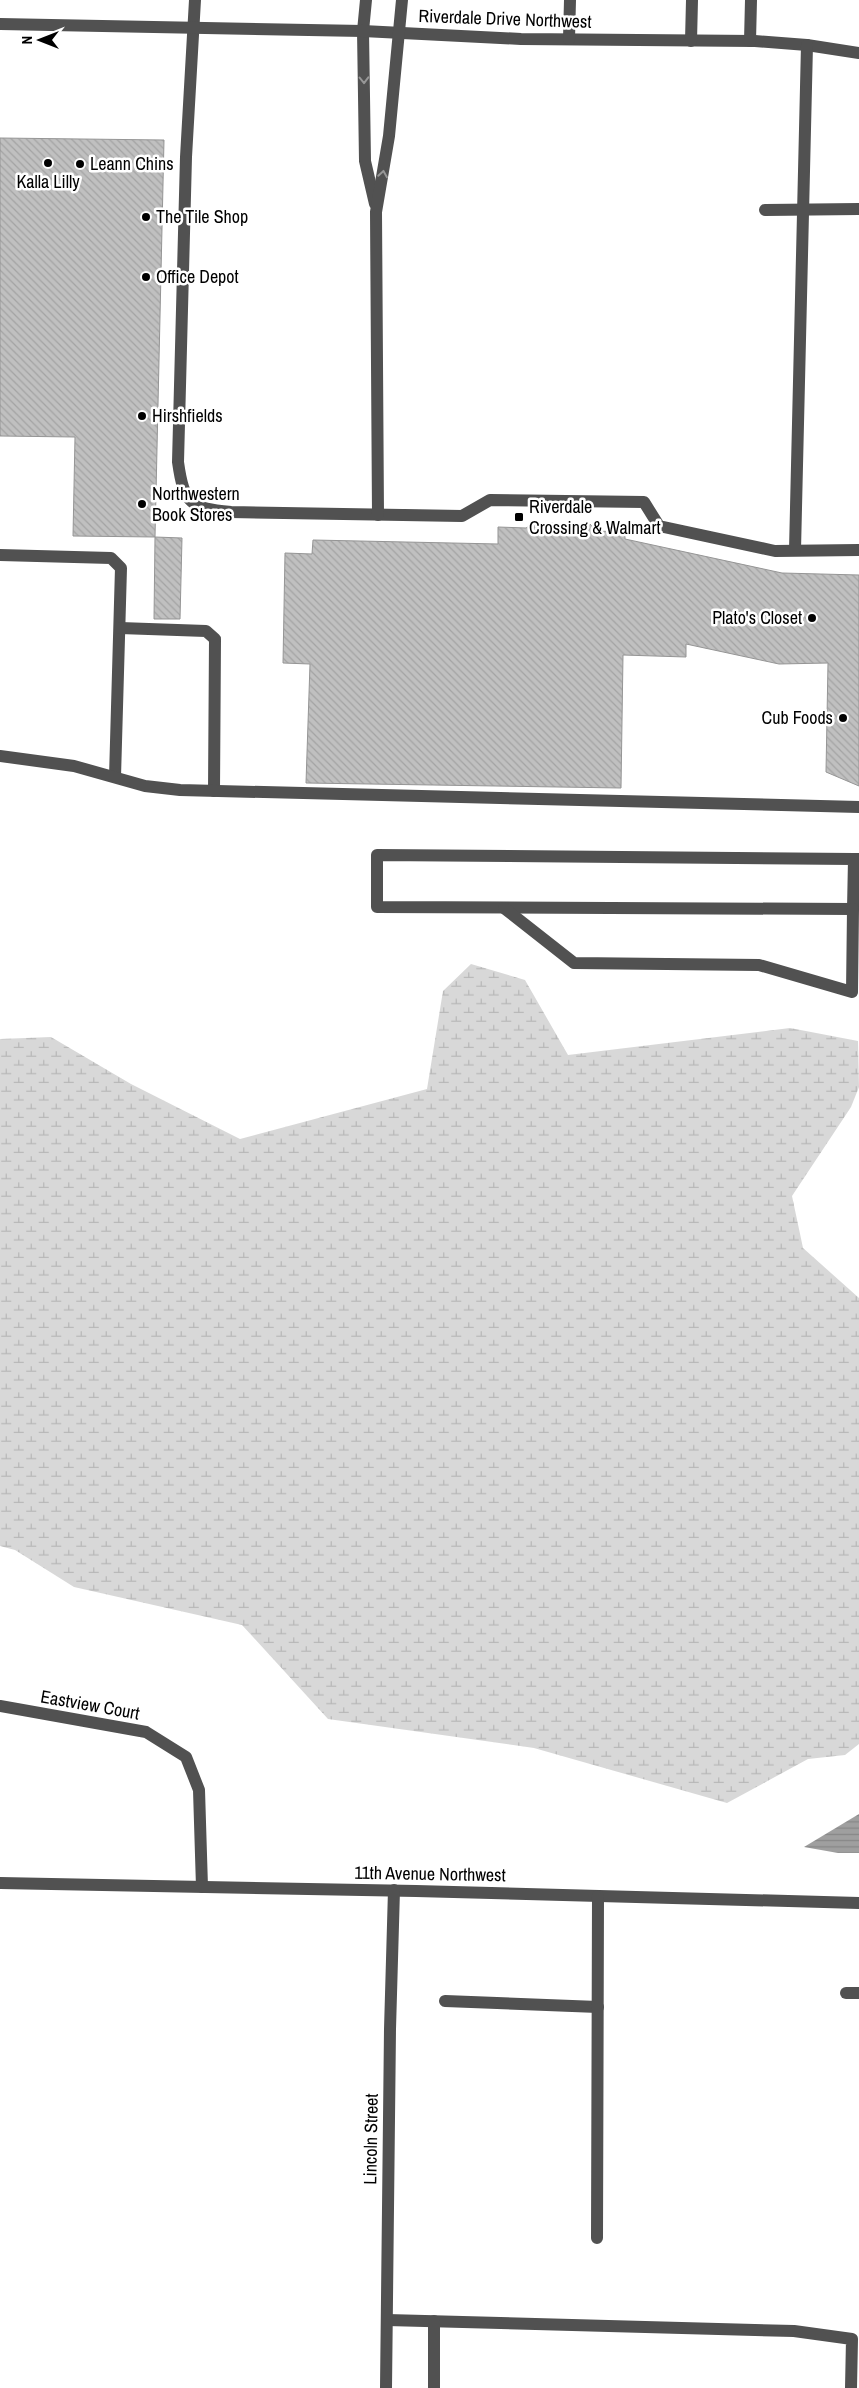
<svg xmlns="http://www.w3.org/2000/svg" width="859" height="2388" viewBox="0 0 859 2388" font-family="'Archivo Narrow',sans-serif">
<style>
.wetland{fill:url(#wetland-marsh)}
.water{fill:url(#water-rules)}
.building{fill:url(#building-back-hatch);stroke:#959595}
.lines{fill:none;stroke-linecap:round;stroke-linejoin:round}
.minor{stroke:#515151;stroke-width:12}
.oneway{stroke:#979797}
.poi-dot{fill:#000;stroke:#fff;stroke-width:2}
.labels{text-anchor:middle;stroke-width:5;stroke-linejoin:round;paint-order:stroke}
.street-label{font-size:18px;fill:#000;stroke:#fff}
.poi-label{font-size:18px;fill:#000;stroke:#fff;text-anchor:start}
</style>
<defs>
<pattern id="wetland-marsh" width="20" height="14" patternUnits="userSpaceOnUse" patternTransform="scale(1.25)"><rect width="20" height="14" fill="#d8d8d8"/><path d="M1 5h8M5 5V1M11 12h8M15 12V8" fill="none" stroke="#b8b8b8"/></pattern>
<pattern id="water-rules" width="6" height="5" patternUnits="userSpaceOnUse" patternTransform="scale(1.25)"><rect width="6" height="5" fill="#9f9f9f"/><path d="M0 2.5h6" fill="none" stroke="#878787"/></pattern>
<pattern id="building-back-hatch" width="6" height="6" patternUnits="userSpaceOnUse" patternTransform="scale(1.25)"><rect width="6" height="6" fill="#c0c0c0"/><path d="M-1 5l2 2M0 0l6 6M5-1l2 2" fill="none" stroke="#a3a3a3"/></pattern>
</defs>
<rect width="100%" height="100%" fill="#fff"/>
<!-- wetland -->
<path class="wetland" d="M471,964L525,980L568,1055L790,1028L858,1041L859,1087L851,1107L792,1196L803,1248L859,1298V1744L845,1755L808,1759L727,1803L534,1748L328,1719L242,1625L74,1587L15,1550L0,1546V1039L51,1037L131,1084L240,1139L427,1089L443,991Z"/>
<!-- water -->
<path class="water" d="M859,1814V1853H838L804,1847Z"/>
<!-- building -->
<g class="building">
<path d="M0,138L164,140L155,537L73,536L75,437L0,436Z"/>
<path d="M534,523L590,524L596,531L625,532V539L782,573L859,575V786L826,772L828,663L779,664L686,644V657L623,655L621,788L306,783L310,664L283,663L285,553L312,554L313,540L498,544V527L526,528Z"/>
<path d="M155,537L182,538L180,619H154Z"/>
</g>
<g class="lines">
<!-- minor -->
<g class="minor">
<path d="M195,0L186,157L178,462C184,505 191,508 231,512L462,516L490,500L644,502L659,526L775,551L859,550"/>
<path d="M366,0L363,31L365,161L375,204"/>
<path d="M0,24L363,31L521,39L755,41L807,45L859,53"/>
<path d="M569,39L570,0"/>
<path d="M691,41L692,0"/>
<path d="M750,41L751,0"/>
<path d="M765,210L859,209"/>
<path d="M378,515L376,212L389,136L402,0"/>
<path d="M795,550L807,45"/>
<path d="M0,555L111,558L121,568L115,777"/>
<path d="M120,628L206,631L215,639L214,791"/>
<path d="M0,756L74,766L145,786L180,790L859,807"/>
<path d="M854,859L853,909L377,907V855L854,859H859"/>
<path d="M504,908L574,963L759,965L852,992L853,909"/>
<path d="M0,1706L146,1732L186,1757L199,1790L202,1887"/>
<path d="M0,1883L416,1891L859,1903"/>
<path d="M846,1993H859"/>
<path d="M445,2001L598,2007"/>
<path d="M597,2238L598,1896"/>
<path d="M387,2320L794,2331L852,2339L851,2388"/>
<path d="M386,2388L390,2029L394,1890"/>
<path d="M434,2388V2321"/>
</g>
</g>
<!-- one-way arrows -->
<defs><path id="oneway-chevron" d="M-2-3.5L2.5 0L-2 3.5" fill="none" stroke-width="1.6" stroke-linecap="round" stroke-linejoin="round" transform="scale(1.25)"/></defs>
<g class="oneway">
<use href="#oneway-chevron" transform="translate(364 80) rotate(89)"/>
<use href="#oneway-chevron" transform="translate(383 174) rotate(-81)"/>
</g>
<!-- markers -->
<g class="poi-dot">
<circle cx="48" cy="163" r="5"/>
<circle cx="80" cy="164" r="5"/>
<circle cx="146" cy="217" r="5"/>
<circle cx="146" cy="277" r="5"/>
<circle cx="142" cy="416" r="5"/>
<circle cx="142" cy="504" r="5"/>
<rect x="514" y="512" width="10" height="10" rx="2.5"/>
<circle cx="812" cy="618" r="5"/>
<circle cx="843" cy="718" r="5"/>
</g>
<g class="labels">
<!-- street labels -->
<g class="street-label">
<text transform="translate(505 19) rotate(2)" y="6">Riverdale Drive Northwest</text>
<text transform="translate(90 1705) rotate(10)" y="6">Eastview Court</text>
<text transform="translate(430 1874) rotate(1)" y="6">11th Avenue Northwest</text>
<text transform="translate(371 2139) rotate(-89)" y="6">Lincoln Street</text>
</g>
<!-- poi labels -->
<g class="poi-label">
<text x="90" y="170">Leann Chins</text>
<text x="48" y="188" text-anchor="middle">Kalla Lilly</text>
<text x="156" y="223">The Tile Shop</text>
<text x="156" y="283">Office Depot</text>
<text x="152" y="422">Hirshfields</text>
<text x="152" y="500">Northwestern<tspan x="152" dy="21">Book Stores</tspan></text>
<text x="529" y="513">Riverdale<tspan x="529" dy="21">Crossing &amp; Walmart</tspan></text>
<text x="802" y="624" text-anchor="end">Plato's Closet</text>
<text x="833" y="724" text-anchor="end">Cub Foods</text>
</g>
</g>
<!-- north arrow -->
<g transform="translate(40 40) rotate(270)" stroke="#ffffff" stroke-width="4" paint-order="stroke">
<path d="M0-4L9 19L0 12L-9 19Z" fill="#000000"/>
<text y="-8" font-size="14" font-weight="bold" text-anchor="middle" fill="#000000">N</text>
</g>
</svg>
